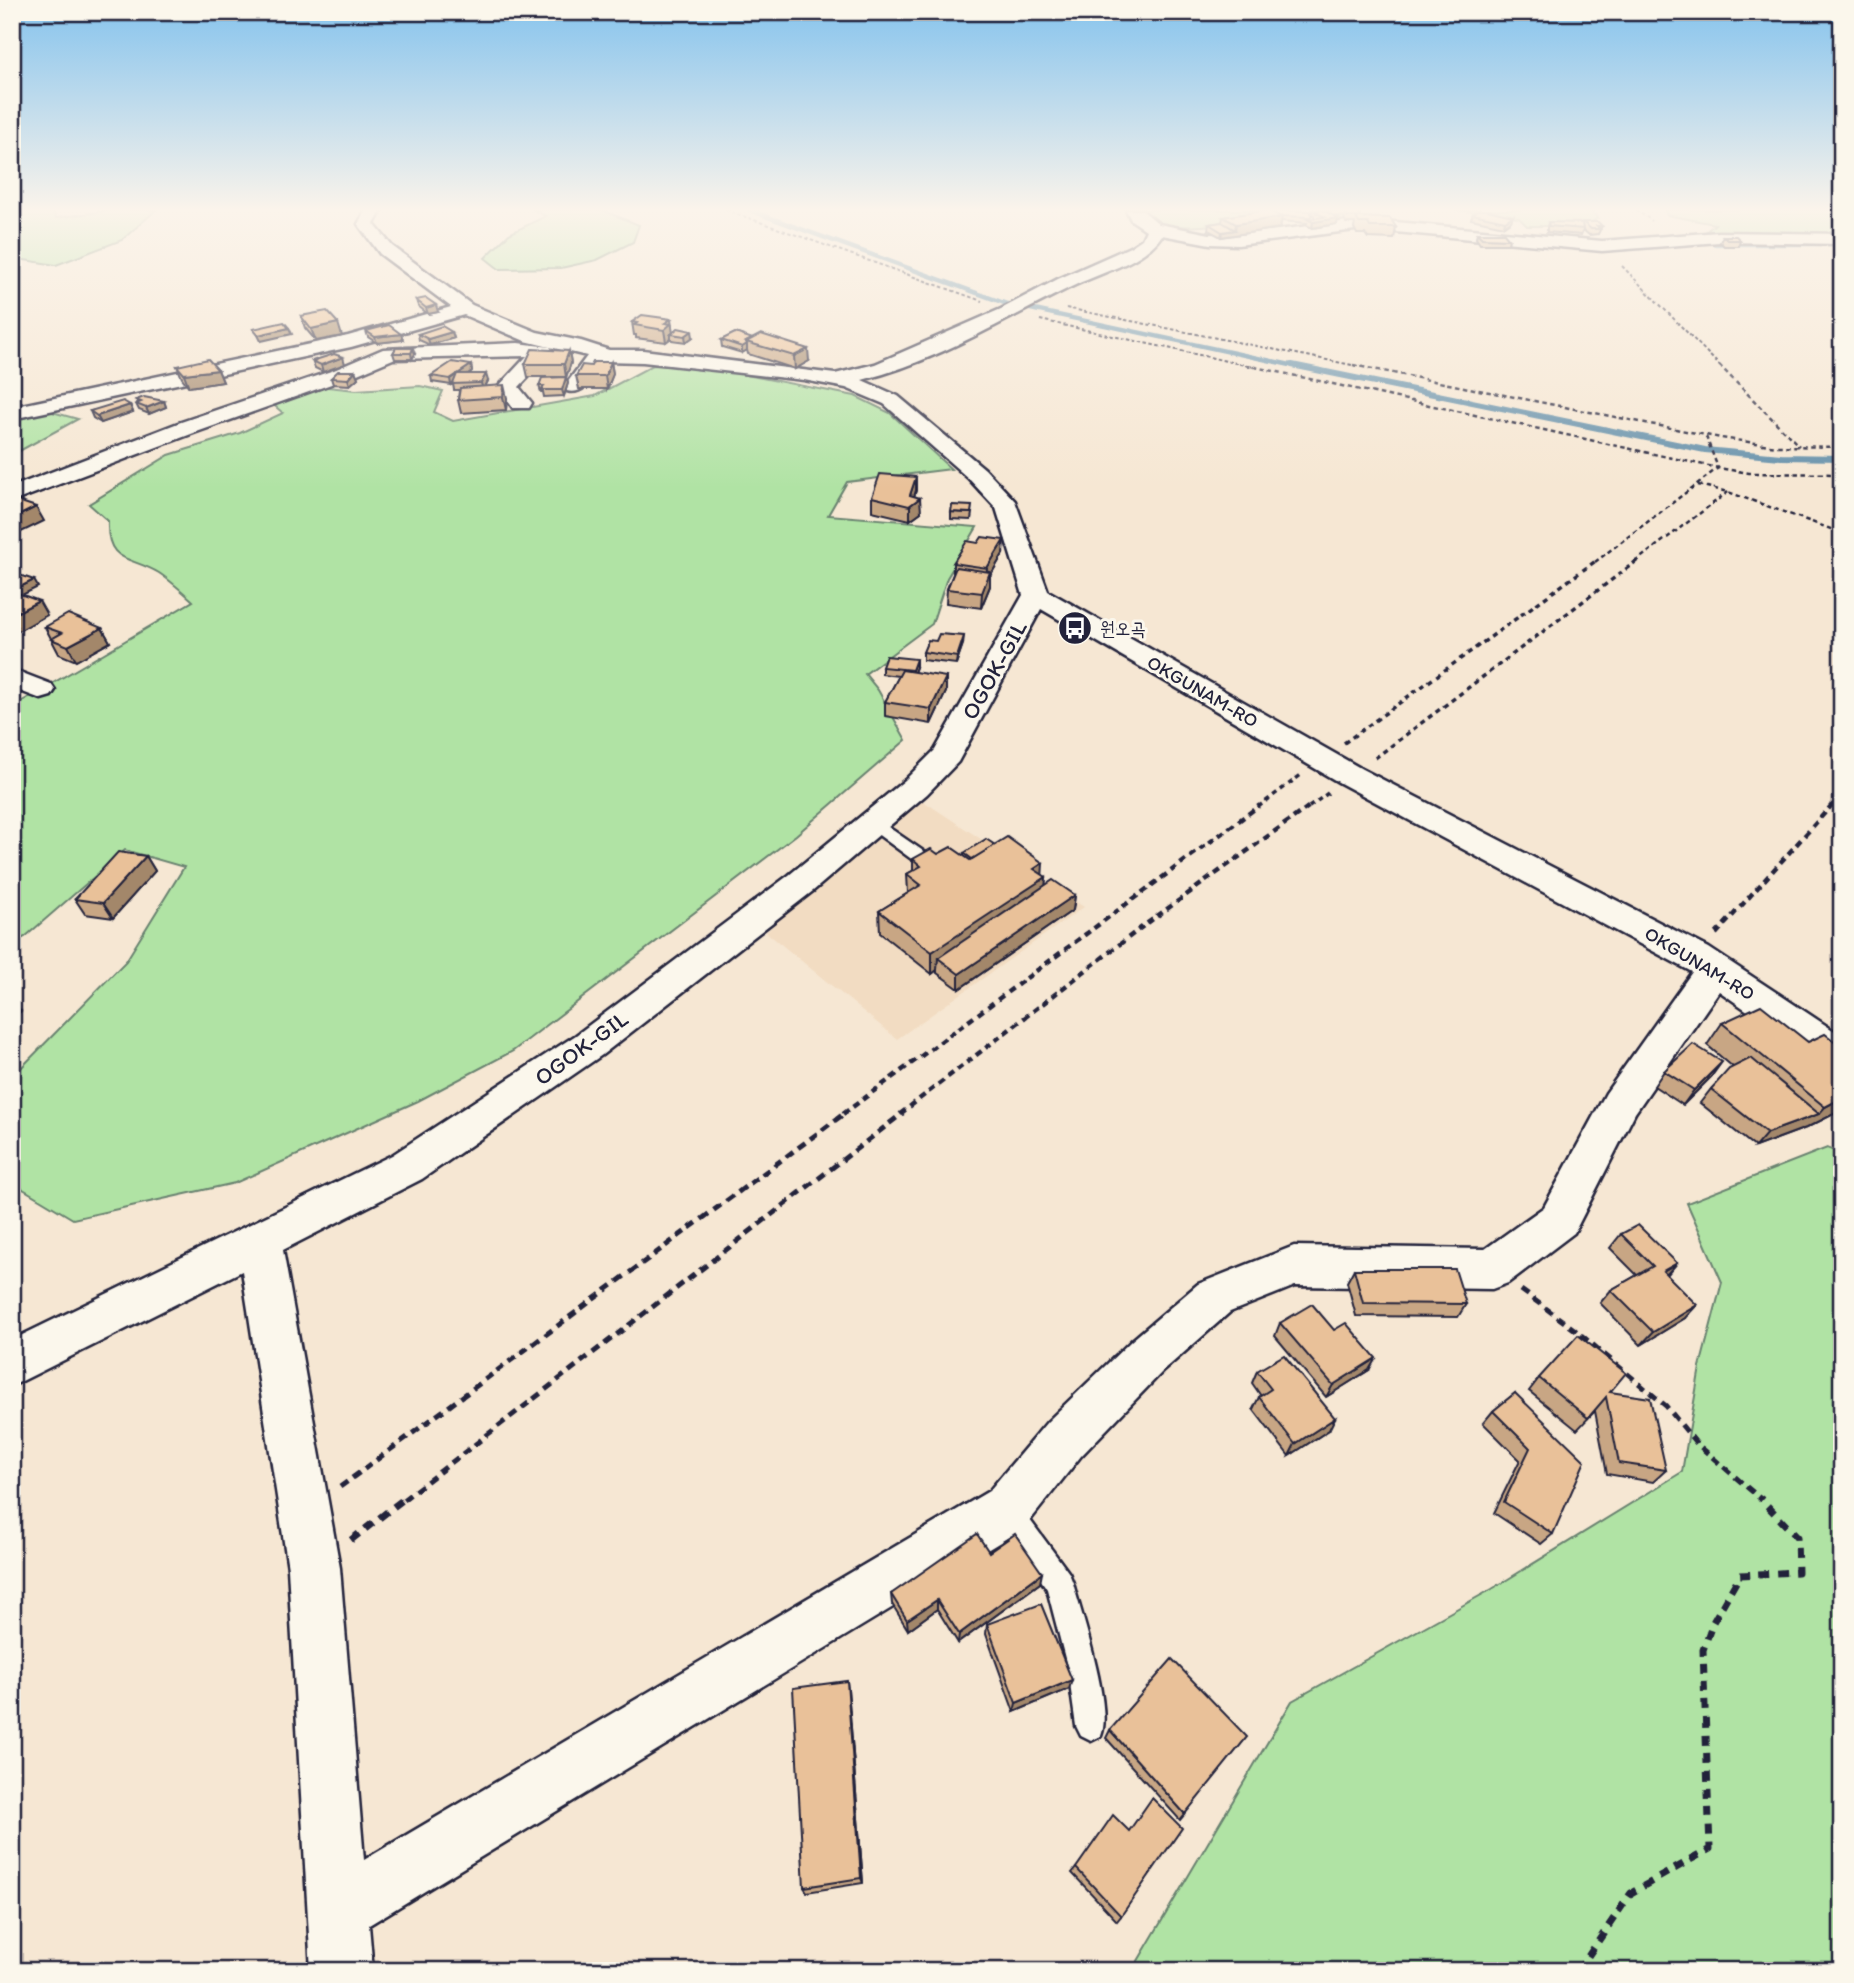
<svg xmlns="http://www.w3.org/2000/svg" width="1854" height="1983" viewBox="0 0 1854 1983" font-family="Itim,'Poor Story',sans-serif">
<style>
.built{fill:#f2dcc2}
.green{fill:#b0e3a4;stroke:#698270;stroke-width:2}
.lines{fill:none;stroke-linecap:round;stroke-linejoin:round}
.stream-far1{stroke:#6590aa;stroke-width:4.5}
.stream{stroke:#6590aa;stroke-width:6}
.service-casing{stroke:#22223b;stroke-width:5}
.minor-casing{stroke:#22223b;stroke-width:5}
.path-far5{stroke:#22223b;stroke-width:2;stroke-dasharray:3.5 2.5;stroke-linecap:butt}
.path-far4{stroke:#22223b;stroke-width:2.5;stroke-dasharray:4.5 3.5;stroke-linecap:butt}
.path-far3{stroke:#22223b;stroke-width:3.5;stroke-dasharray:5 4.5;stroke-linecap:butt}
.path-far2{stroke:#22223b;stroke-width:4.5;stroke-dasharray:7 5;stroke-linecap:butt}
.path-far1{stroke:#22223b;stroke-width:5;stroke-dasharray:9 6;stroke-linecap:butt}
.path{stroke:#22223b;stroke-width:7;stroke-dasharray:10 8;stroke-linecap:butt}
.service{fill:#fbf7ec;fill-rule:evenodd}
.minor{fill:#fbf7ec;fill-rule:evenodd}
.wall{fill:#c8a684;stroke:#22223b;stroke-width:2}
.shaded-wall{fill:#a3876b;stroke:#22223b;stroke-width:2}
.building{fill:#e9c199;stroke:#22223b;stroke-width:2}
.labels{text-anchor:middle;stroke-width:6;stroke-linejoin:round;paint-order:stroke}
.far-poi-label{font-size:19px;fill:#22223b;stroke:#fbf7ec;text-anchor:start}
.far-street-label{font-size:19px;fill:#22223b;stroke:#fbf7ec}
.street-label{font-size:23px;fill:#22223b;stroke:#fbf7ec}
</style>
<rect width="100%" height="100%" fill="#f6e7d3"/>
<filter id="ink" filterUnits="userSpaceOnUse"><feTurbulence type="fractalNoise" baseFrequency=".0143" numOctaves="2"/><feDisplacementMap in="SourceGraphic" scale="14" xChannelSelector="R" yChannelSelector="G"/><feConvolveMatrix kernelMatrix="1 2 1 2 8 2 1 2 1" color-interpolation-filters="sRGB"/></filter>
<g filter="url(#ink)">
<!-- built -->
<path class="built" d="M917,797L1084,907L897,1039L766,932Z"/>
<!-- green -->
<g class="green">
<path d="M12,210L53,212L56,218L112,210H156L122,240L56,265L18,259L12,261Z"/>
<path d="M533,210H602L639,225L633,242L597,260L561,268L499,269L485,258L509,234L546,216Z"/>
<path d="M1141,210H1290C1241,220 1192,236 1144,219Z"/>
<path d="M1454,210H1590L1598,218L1584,226H1527L1519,218Z"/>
<path d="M1664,210H1842V235L1703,234L1715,224L1667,215Z"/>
<path d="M653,365L705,367L855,396L890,413L951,469L847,482L828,515L977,527L947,578L932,624L865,674L878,690L906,740L796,835L513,1051L418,1101L235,1183L73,1219L18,1186L12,1180V1077L126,961L184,867L125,850L25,937L12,944V707L193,601C183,592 171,581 159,573C131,556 106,564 108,521L89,504L169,455L240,433L283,413L270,402L318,386L356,390L420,386L443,391L434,412L453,421L595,396Z"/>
<path d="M41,409L78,419L12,455V414Z"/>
<path d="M1827,1148L1842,1154V1971H1132L1292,1701L1492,1589L1682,1472L1700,1367L1722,1282L1687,1203Z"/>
</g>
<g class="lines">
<!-- stream-far1 -->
<g class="stream-far1">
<path d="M749,210L1007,304L1300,367"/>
<path d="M1715,244H1842"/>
</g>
<!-- stream -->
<path class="stream" d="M1292,365L1705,450L1781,457L1842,458"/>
<!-- service casing -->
<g class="service-casing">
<g id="service">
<path d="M875,818L929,855L932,859L929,863H917L869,828L867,824L869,820Z"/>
<path d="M1007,1497L1016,1501L1069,1573L1073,1583C1082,1616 1113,1708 1101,1736L1091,1741L1081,1736L1076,1726L1068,1670L1047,1589L994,1510L998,1501Z"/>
</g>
</g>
<!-- minor casing -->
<g class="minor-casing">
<g id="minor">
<path d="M366,210H382L374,224L392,246L472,305L537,332L581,341L609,350H643L835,374L875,364L1001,309L1058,279L1130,247L1142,239L1146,230L1131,220L1126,210H1142L1159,224L1210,234L1238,235L1363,219L1602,241L1719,232L1842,234V244L1719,242L1602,251L1363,229L1238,245L1210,244L1162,235C1143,263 1101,272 1071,287C1003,320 936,362 862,380L898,396L985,469L1015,501L1048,591L1362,769L1709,948L1842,1036V1071L1828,1067L1719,991L1635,1113L1574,1233L1508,1283L1492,1289L1295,1286L1230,1312L1163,1371L1081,1456L1025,1527L369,1925L373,1971H311L288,1568L242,1271L12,1386V1340L392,1155L576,1035L789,875L905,780L935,750L1023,595L996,508L969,479L884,404L846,388L804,380L643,362L604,361C594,375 585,396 567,391L564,387L587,356L525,341L464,315L351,347L12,419V407L348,336L451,307L380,254L358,224ZM1041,609L1340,783L1692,972L1606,1093L1544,1207L1485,1249L1294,1246L1198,1284L1131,1341L1047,1422L989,1491L364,1860L340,1568L283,1250L422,1179L602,1055L813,891L927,794L958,762Z"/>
<path d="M518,343L550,347L553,351L519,387L532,403L529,408H513L498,387L527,356L393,359L348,378L194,433L12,502V487L178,423L334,370L383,349Z"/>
<path d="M12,669L51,684L55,690L51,696L41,699L12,688Z"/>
</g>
</g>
<!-- path-far5 -->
<g class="path-far5">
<path d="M726,210L982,301"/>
<path d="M1636,210L1652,221"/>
<path d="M1622,266L1721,367"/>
<path d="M1066,308L1362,367"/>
<path d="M1040,320L1254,367"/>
</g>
<!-- path-far4 -->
<g class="path-far4">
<path d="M1246,365L1718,468L1749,473L1842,474"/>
<path d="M1353,365L1721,438L1777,446L1842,447"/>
<path d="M1719,365L1799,446"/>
<path d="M1698,485L1728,492L1842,533"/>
<path d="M1595,562L1718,468L1705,434"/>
<path d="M1635,562L1728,492"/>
</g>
<!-- path-far3 -->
<g class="path-far3">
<path d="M1344,743L1597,560"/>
<path d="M1375,758L1638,560"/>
<path d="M1258,807L1301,775"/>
<path d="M1309,807L1328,793"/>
<path d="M1830,807L1842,794"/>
</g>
<!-- path-far2 -->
<g class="path-far2">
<path d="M1716,934L1832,805"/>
<path d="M843,1114L1260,805"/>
<path d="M900,1114L1142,927L1311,805"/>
</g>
<!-- path-far1 -->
<g class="path-far1">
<path d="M1521,1290L1574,1329L1666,1406L1697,1444L1762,1500"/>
<path d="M340,1487L845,1113"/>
<path d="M403,1500L903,1113"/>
</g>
<!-- path -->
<g class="path">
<path d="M351,1540L405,1498"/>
<path d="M1578,1971L1631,1893L1710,1849L1703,1650L1713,1622L1740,1575L1798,1572L1797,1537L1760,1498"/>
</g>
<!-- service -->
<use href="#service" class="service"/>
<!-- minor -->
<use href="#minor" class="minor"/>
</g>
<!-- wall -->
<g class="wall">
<path d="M1274,210L1311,217V219L1315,218L1314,217V215H1312V210H1353L1352,211L1360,217L1396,227L1394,239L1368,238L1365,234H1357L1354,228L1355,223H1346L1344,217L1334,216L1338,218L1337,224L1312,228L1306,225L1307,223L1281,221L1280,228L1221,237L1208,230L1209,224L1222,222L1223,217L1273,213Z"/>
<path d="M1473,214L1513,216L1511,221L1504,226L1471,219Z"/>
<path d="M1548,222L1582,224L1583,222L1602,226L1598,234L1589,235L1583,230L1581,235L1547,232V228Z"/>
<path d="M1477,233L1509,239L1508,244H1480L1476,238Z"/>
<path d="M1723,236L1740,240L1738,246H1724L1720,242Z"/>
<path d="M416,300L438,312L428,314L418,306Z"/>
<path d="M301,316L342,336L316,341L305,328Z"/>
<path d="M671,319L672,332L693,337L686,342L672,340L671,338L666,342L636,338V335H634L632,322Z"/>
<path d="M366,331L401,334L403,340L377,343L368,337Z"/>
<path d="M452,332L454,338L430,345L419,340L418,334Z"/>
<path d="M735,333L809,361L795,369L748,354L747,350L742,353L722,347L721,340Z"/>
<path d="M396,348L415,354L412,359H395L393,353Z"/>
<path d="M569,351L571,363L566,377H528L525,364Z"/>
<path d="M312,361L345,364L323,372L315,368Z"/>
<path d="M611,362L613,374L607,389H579L576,376L591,366Z"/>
<path d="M471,365L472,371L468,374L488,381L485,387L507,398L506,410L461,413L458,400L459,390H454L453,384L451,385L432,382L431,376Z"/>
<path d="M177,366L218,370L223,382L189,387L182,378Z"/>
<path d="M355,371L358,378L350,385L333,384L331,378Z"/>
<path d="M566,377L568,383L564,396L544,397L543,392H541L539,386Z"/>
<path d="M136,400L164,401L166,407L149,414L139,410L136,404L138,403Z"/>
<path d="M130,405L133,412L101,423L93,418L90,411Z"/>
<path d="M916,477V490L914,496L921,512L910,520L872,511V497Z"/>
<path d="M951,512L972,513L971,520L951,519Z"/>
<path d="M1003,554L990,576V586L981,608L946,603L947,589L953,574V563Z"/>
<path d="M45,627L102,628L110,642L76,661L59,654Z"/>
<path d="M963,644L956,664L923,660V652Z"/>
<path d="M882,667H916L914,672L946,692L931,724L885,716V702L899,676L882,674Z"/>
<path d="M964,853L1042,875L1046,877L1045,886L1075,895L1073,910L959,989L937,973V970L932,974L880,933L879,911L908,893L907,874L913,871V859L938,854L964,856Z"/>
<path d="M146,856L155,871L113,918L85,914L75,899Z"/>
<path d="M1722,1023L1808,1042L1842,1047V1110L1806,1128L1755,1147L1700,1103L1711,1089L1733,1067L1707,1045Z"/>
<path d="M1664,1071L1711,1077L1683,1105L1654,1086Z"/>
<path d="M1621,1234L1677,1263L1667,1275L1685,1318L1641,1345L1600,1303L1611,1290L1637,1275L1610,1248Z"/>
<path d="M1354,1269L1466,1304L1458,1317L1356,1316L1347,1282Z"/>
<path d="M1280,1323L1369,1370L1326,1397L1275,1336Z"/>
<path d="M1257,1371L1329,1430L1289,1456L1253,1409L1259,1397L1261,1396L1252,1383Z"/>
<path d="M1539,1378L1610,1392L1666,1470L1653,1482L1607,1474L1595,1411L1577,1430L1529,1391Z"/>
<path d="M1515,1393L1553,1534L1541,1544L1494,1513L1520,1460L1483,1423L1493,1411Z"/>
<path d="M989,1552L1040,1583L958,1643L937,1609L908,1630L892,1604L891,1594Z"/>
<path d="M987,1624L1069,1689L1014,1712L986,1634Z"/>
<path d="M848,1689L863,1883L807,1892L804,1887Z"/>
<path d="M1110,1730L1185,1814L1180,1820L1106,1738Z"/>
<path d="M1129,1831L1121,1916L1117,1921L1072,1873L1076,1868Z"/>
</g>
<!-- shaded-wall -->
<g class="shaded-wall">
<path d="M1513,216L1511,221L1504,226L1505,221Z"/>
<path d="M1282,217L1280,228L1221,237L1222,232L1235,230L1236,224Z"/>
<path d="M1338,218L1337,224L1312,228L1313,222Z"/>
<path d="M436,305L438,312L428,314L426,308Z"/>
<path d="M671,319L673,334H671V338L666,342L664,330L665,323Z"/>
<path d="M338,323L342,336L316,341L311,329Z"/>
<path d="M289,328L292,334L261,341L258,335Z"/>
<path d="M692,331L693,337L686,342L685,336Z"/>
<path d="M452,332L454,338L430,345L428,339Z"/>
<path d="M401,334L403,340L377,343L375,337Z"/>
<path d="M747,344V350L742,353V347Z"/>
<path d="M413,348L415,354L412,359L411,353Z"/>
<path d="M808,349L809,361L795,369L794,356Z"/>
<path d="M569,351L571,363L566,377L564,364Z"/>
<path d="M343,357L345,364L323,372L321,365Z"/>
<path d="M611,362L613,374L607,389L605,376Z"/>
<path d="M471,365L472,371L451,385L450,379Z"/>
<path d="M218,370L223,382L189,387L184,374Z"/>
<path d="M355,371L358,378L350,385L348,379Z"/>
<path d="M486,374L488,381L483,390L481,383Z"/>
<path d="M566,377L568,383L564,396L562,390Z"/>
<path d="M504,385L507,398L506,410L503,397Z"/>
<path d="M164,401L166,407L149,414L146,408Z"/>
<path d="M130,405L133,412L101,423L97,416Z"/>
<path d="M916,477V490L912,504L920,498L921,512L910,520V495Z"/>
<path d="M36,507L44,521L13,536L12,519Z"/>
<path d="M1004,540L1003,554L990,576V586L981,608L982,593L986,581L987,568Z"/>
<path d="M34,580L38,587L18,597L14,590Z"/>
<path d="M39,601L47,615L15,633L12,629V615Z"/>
<path d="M102,628L110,642L76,661L68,646Z"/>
<path d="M964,636L963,644L956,664L957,657Z"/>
<path d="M916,659V667L912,678V670Z"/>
<path d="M946,677V692L931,724V709Z"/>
<path d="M146,856L155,871L113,918L103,903Z"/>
<path d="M1043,863L1042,880L1046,877L1044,900L938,958L937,970L932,974V952L1034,869Z"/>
<path d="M1075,895L1073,910L959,989V974Z"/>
<path d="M12,1000L21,1011L12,1021Z"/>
<path d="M1722,1062L1711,1077L1683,1105L1694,1090Z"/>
<path d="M1842,1098V1110L1806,1128L1755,1147L1767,1133L1819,1114L1825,1107Z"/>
<path d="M1677,1263L1665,1276L1663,1271Z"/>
<path d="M1697,1305L1685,1318L1641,1345L1653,1332Z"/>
<path d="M1376,1358L1369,1370L1326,1397L1333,1385Z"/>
<path d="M1335,1418L1329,1430L1289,1456L1295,1444Z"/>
<path d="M1042,1573L1040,1583L958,1643L959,1634Z"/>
<path d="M937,1600V1609L908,1630L907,1620Z"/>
<path d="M1072,1680L1069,1689L1014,1712L1016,1703Z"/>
<path d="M847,1681L848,1689L863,1883L861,1878Z"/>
</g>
<!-- building -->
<g class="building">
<path d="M1268,210L1282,217L1236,224L1223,217Z"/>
<path d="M1274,210L1311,211V217L1279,216L1274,213Z"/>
<path d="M1323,210L1338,218L1313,222L1307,219L1325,217L1315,212Z"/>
<path d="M1478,210H1487L1513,216L1505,221L1473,214Z"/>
<path d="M1345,211L1358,212L1360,217H1347Z"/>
<path d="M1356,217L1390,218L1396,227H1370L1368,223H1359Z"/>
<path d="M1222,222L1235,230L1222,232L1209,224Z"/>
<path d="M1548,222L1582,223L1583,229L1549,226Z"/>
<path d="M1583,222H1598L1602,226H1597L1600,229H1591Z"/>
<path d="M1477,233H1504L1509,239L1482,238Z"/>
<path d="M1723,236H1736L1740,240H1727Z"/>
<path d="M426,298L436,305L426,308L416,300Z"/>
<path d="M327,311L338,323L311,329L301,316Z"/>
<path d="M642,315L671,319L665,323L671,324L664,330L634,325L637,323L632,322Z"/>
<path d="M284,322L289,328L258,335L253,329Z"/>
<path d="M389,325L401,334L375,337L366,331Z"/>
<path d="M442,326L452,332L428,339L418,334Z"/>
<path d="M678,328L692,331L685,336L671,334Z"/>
<path d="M735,333L753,339L746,342L747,344L742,347L721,340Z"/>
<path d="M761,334L808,349L794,356L746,342Z"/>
<path d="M396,348H413L411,353H393Z"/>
<path d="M532,349L569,351L564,364H525Z"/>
<path d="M334,354L343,357L321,365L312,361Z"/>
<path d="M208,359L218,370L184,374L177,366Z"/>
<path d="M452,362L471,365L450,379L431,376Z"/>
<path d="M593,362H611L605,376H576L582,365L591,366Z"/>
<path d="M338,371H355L348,379L331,378Z"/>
<path d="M457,374H486L481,383L453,384Z"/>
<path d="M566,377L562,390H542L544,386H539L542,378Z"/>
<path d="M504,385L503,397L458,400L460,388Z"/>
<path d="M144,397L164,401L146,408L136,404L141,402L136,400Z"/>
<path d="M123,401L130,405L97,416L90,411Z"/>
<path d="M880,474L916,477L910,495L920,498L909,506L872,497Z"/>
<path d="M12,499L36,507L12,519Z"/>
<path d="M952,505L972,506L971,513L951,512Z"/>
<path d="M982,537L1004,540L987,568L953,563L967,541L978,543Z"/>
<path d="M956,567L990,572L982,593L947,589Z"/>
<path d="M19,575L34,580L14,590H12V578Z"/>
<path d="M12,591L39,601L12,615Z"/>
<path d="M68,614L102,628L68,646L51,639L62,633L45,627Z"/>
<path d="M939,634L964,636L957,657L923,652L928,640L936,641Z"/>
<path d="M886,656L916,659L912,670L882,667Z"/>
<path d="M902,670L946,677L931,709L885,702Z"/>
<path d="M1007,837L1043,863L1034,869L1046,877L932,952L879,911L921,885L907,874L921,866L913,859L931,849L938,854L951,847L970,860Z"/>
<path d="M986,839L995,845L972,859L964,853Z"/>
<path d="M118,852L146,856L103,903L75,899Z"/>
<path d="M1053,880L1075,895L959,974L938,958Z"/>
<path d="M1761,1005L1808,1042L1825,1034L1842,1047V1098L1825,1107L1722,1023Z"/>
<path d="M1693,1044L1722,1062L1694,1090L1664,1071Z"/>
<path d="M1751,1058L1819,1114L1767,1133L1711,1089L1729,1069Z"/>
<path d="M1638,1225L1677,1263L1663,1271L1697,1305L1653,1332L1611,1290L1653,1266L1621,1234Z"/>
<path d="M1354,1269H1455L1466,1304L1363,1303Z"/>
<path d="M1312,1304L1334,1330L1346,1323L1376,1358L1333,1385L1280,1323Z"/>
<path d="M1578,1335L1626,1373L1610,1392L1650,1398L1666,1470L1619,1463L1606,1397L1588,1418L1539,1378Z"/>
<path d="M1284,1355L1335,1418L1295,1444L1259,1397L1271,1389L1257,1371Z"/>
<path d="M1515,1393L1585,1461L1553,1534L1504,1502L1530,1448L1493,1411Z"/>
<path d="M977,1534L989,1552L1015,1534L1042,1573L959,1634L937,1600L907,1620L891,1594Z"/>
<path d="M1041,1604L1072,1680L1016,1703L987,1624Z"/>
<path d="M1172,1659L1247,1737L1185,1814L1110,1730Z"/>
<path d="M847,1681L861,1878L804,1887L793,1688Z"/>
<path d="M1152,1798L1182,1828L1121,1916L1076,1868L1113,1815L1129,1831Z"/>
</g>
</g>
<!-- sky -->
<linearGradient id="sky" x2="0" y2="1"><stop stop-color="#85c3ed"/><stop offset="0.43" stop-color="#fbf4eb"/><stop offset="1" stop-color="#fbf4eb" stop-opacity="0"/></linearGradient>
<rect width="1854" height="488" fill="url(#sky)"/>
<!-- icons -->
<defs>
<g id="bus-disc" transform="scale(1.75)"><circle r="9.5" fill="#22223b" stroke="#fbf7ec"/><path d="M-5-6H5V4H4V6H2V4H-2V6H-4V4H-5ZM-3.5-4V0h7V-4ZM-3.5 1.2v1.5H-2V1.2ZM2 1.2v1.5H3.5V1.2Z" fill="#fff"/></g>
</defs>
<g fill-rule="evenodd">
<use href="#bus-disc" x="1075" y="628"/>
</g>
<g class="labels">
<!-- far-poi labels -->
<g class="far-poi-label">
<text x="1100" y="635">원오곡</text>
</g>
<!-- far-street labels -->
<g class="far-street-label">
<text transform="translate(1203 691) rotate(30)" y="7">OKGUNAM-RO</text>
<text transform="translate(1700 963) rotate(31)" y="7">OKGUNAM-RO</text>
</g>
<!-- street labels -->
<g class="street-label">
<text transform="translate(994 670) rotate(-61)" y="8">OGOK-GIL</text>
<text transform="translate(581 1048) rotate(-36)" y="8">OGOK-GIL</text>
</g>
</g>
<!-- margin -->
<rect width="1854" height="1983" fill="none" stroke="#fbf7ec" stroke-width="42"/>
<rect x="21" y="21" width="1812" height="1941" fill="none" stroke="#22223b" stroke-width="2.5" filter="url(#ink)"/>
</svg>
